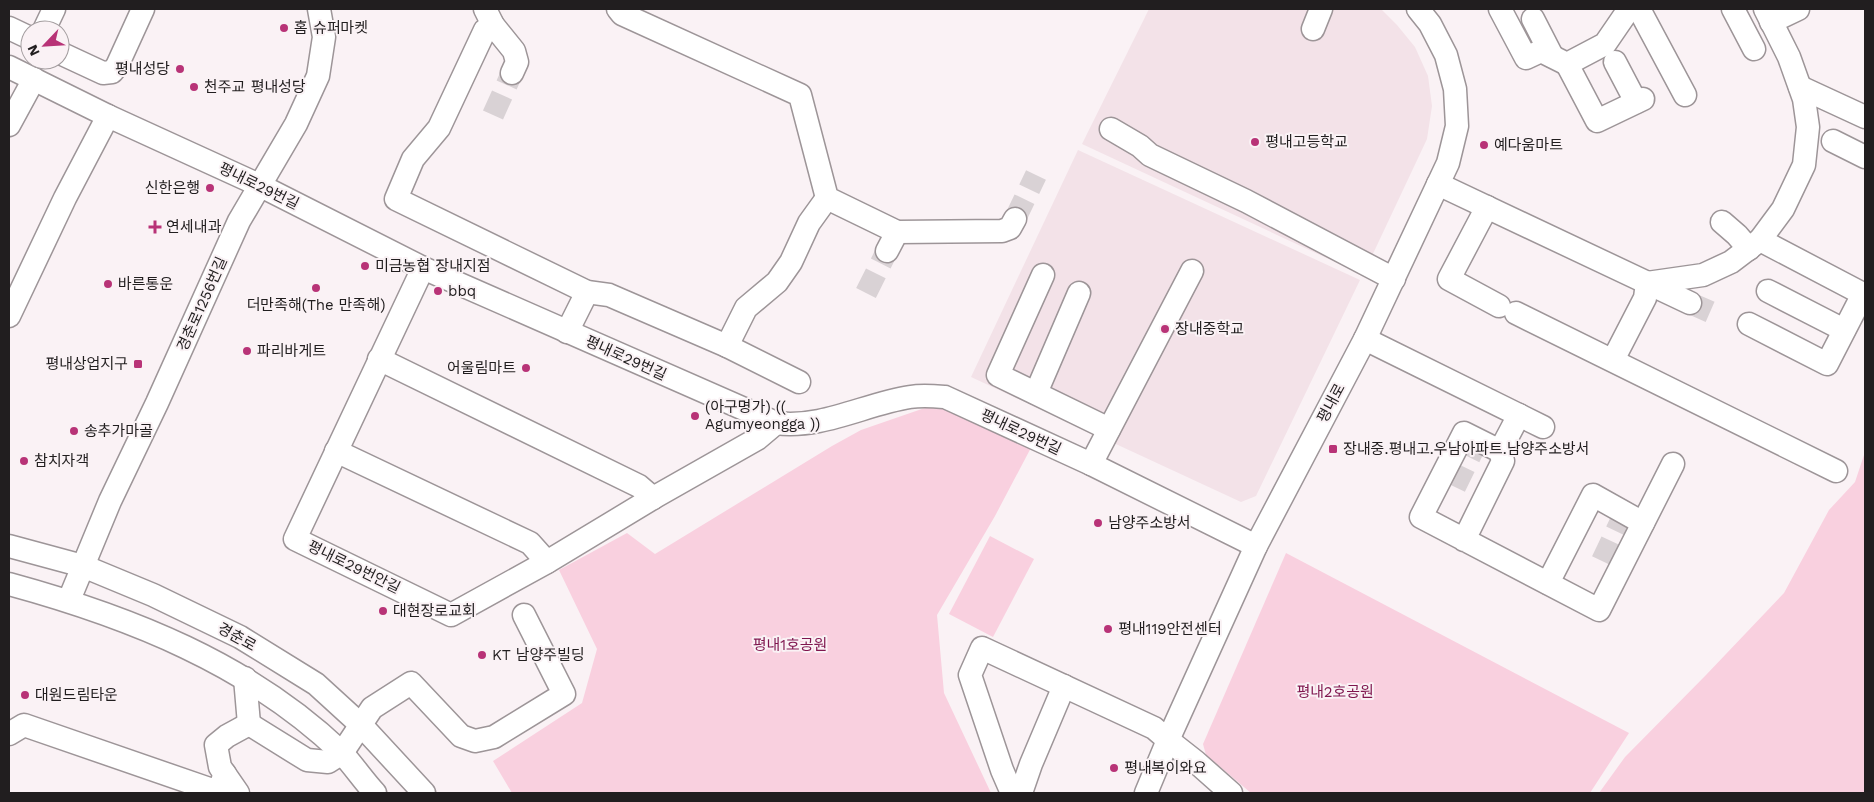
<svg xmlns="http://www.w3.org/2000/svg" width="1874" height="802" viewBox="0 0 1874 802" font-family="'Work Sans','Noto Sans KR',sans-serif">
<style>
.built{fill:#f3e2e8}
.green{fill:#f9d0df}
.lines{fill:none;stroke-linecap:round;stroke-linejoin:round}
.minor-tunnel{stroke:#d9d2d5;stroke-width:22;stroke-dasharray:22 11;stroke-linecap:butt}
.minor-casing{stroke:#9d9598;stroke-width:25}
.minor{stroke:#fff;stroke-width:22}
.poi-dot{fill:#b83377;stroke:#faf2f5;stroke-width:2}
.labels{text-anchor:middle;stroke-width:4;stroke-linejoin:round;paint-order:stroke}
.poi-label{font-size:15px;fill:#211e1f;stroke:#faf2f5;text-anchor:start}
.street-label{font-size:15px;fill:#211e1f;stroke:#faf2f5}
.park-label{font-size:15px;fill:#7f154e;stroke:#faf2f5}
</style>
<rect width="100%" height="100%" fill="#faf2f5"/>
<!-- built -->
<g class="built">
<path d="M1149,9H1381L1397,25L1415,47L1428,76L1432,106L1427,139L1363,275L1082,144Z"/>
<path d="M1078,150L1360,280L1256,496L1241,502L971,377Z"/>
</g>
<!-- green -->
<g class="green">
<path d="M942,402L1034,442L995,516L937,615L944,693L991,793H512L493,761L582,703L597,649L559,570L627,533L655,554L832,446L861,430Z"/>
<path d="M1865,452V793H1599L1625,757L1706,675L1784,593L1829,510L1855,482Z"/>
<path d="M990,536L1034,559L993,637L949,614Z"/>
<path d="M1286,553L1629,733L1590,793H1251L1206,755L1203,744Z"/>
</g>
<g class="lines">
<!-- minor-tunnel -->
<g class="minor-tunnel">
<path d="M493,115L512,73"/>
<path d="M1015,219L1036,175"/>
<path d="M866,293L887,251"/>
<path d="M1690,303L1715,314"/>
<path d="M1455,487L1474,448"/>
<path d="M1602,561L1621,521"/>
</g>
<!-- minor casing -->
<g class="minor-casing">
<g id="minor">
<path d="M485,9L493,25L514,51L517,62L512,73"/>
<path d="M618,9L622,14L800,95L827,198L897,232L1002,231L1010,228L1015,219"/>
<path d="M1500,9L1526,58L1541,51L1567,64L1605,44L1629,9"/>
<path d="M1639,9L1685,95"/>
<path d="M1733,9L1754,49"/>
<path d="M1533,19L1552,56"/>
<path d="M1771,22L1798,9"/>
<path d="M493,25L485,30L439,128L413,159L396,199L587,292L609,295L727,346L799,382"/>
<path d="M9,28L30,38"/>
<path d="M1313,29L1321,9"/>
<path d="M44,30L54,9"/>
<path d="M60,53L103,73L112,72L117,66L143,9"/>
<path d="M1615,62L1636,102"/>
<path d="M1567,64L1597,121L1643,99"/>
<path d="M9,67L108,116L259,185L423,268L776,423C822,429 865,404 910,397C922,395 933,396 945,397L1091,464L1256,546"/>
<path d="M1800,87L1865,117"/>
<path d="M9,125L34,79"/>
<path d="M1111,129L1140,146L1150,155L1246,201L1394,279"/>
<path d="M1833,141L1865,157"/>
<path d="M1438,184L1690,303"/>
<path d="M1487,207L1449,279L1499,306"/>
<path d="M1722,222L1737,235L1749,249"/>
<path d="M887,251L897,232"/>
<path d="M423,268L295,539L451,615L547,562L653,498L757,439L776,423"/>
<path d="M1043,275L998,375L1109,429"/>
<path d="M1768,291L1844,330"/>
<path d="M1516,313L1836,471"/>
<path d="M9,316L65,198L108,116"/>
<path d="M1749,324L1827,364L1863,294L1760,240"/>
<path d="M567,332L587,292"/>
<path d="M1365,339L1543,427"/>
<path d="M727,346L746,308L777,282L791,262L809,223L827,198"/>
<path d="M379,359L639,486L653,498"/>
<path d="M1613,360L1645,298L1647,283L1703,275L1731,262L1760,240L1783,209L1804,165L1808,127L1804,99L1789,57L1765,9"/>
<path d="M1036,393L1079,293"/>
<path d="M336,451L530,543L547,562"/>
<path d="M1500,451L1519,415"/>
<path d="M1091,464L1192,271"/>
<path d="M1464,540L1503,461L1500,451L1464,433L1421,517L1599,610L1673,464"/>
<path d="M9,546L83,566L153,595L240,637L316,684L362,726L424,793"/>
<path d="M1548,583L1593,495L1643,523"/>
<path d="M9,584C130,617 249,664 341,752C353,765 363,780 375,793"/>
<path d="M69,600L110,501L157,403L239,221L296,124L318,76L324,37L319,9"/>
<path d="M245,678L249,724"/>
<path d="M249,724L307,760L328,762L342,753L372,708L411,683L461,736L475,741L494,737L564,694L524,615"/>
<path d="M9,734L24,725L218,792L225,774"/>
<path d="M238,793L220,767L216,745L227,736L249,724"/>
<path d="M1012,793L1002,770L970,675L982,648L1154,728L1168,740L1196,762L1231,793"/>
<path d="M1021,793L1031,764L1064,686"/>
<path d="M1146,793L1168,740L1256,546L1365,339L1448,163L1457,126L1455,89L1446,55L1430,24L1418,9"/>
</g>
</g>
<!-- minor -->
<use href="#minor" class="minor"/>
</g>
<!-- markers -->
<g class="poi-dot">
<circle cx="284" cy="28" r="5"/>
<circle cx="180" cy="69" r="5"/>
<circle cx="194" cy="87" r="5"/>
<circle cx="1255" cy="142" r="5"/>
<circle cx="1484" cy="145" r="5"/>
<circle cx="210" cy="188" r="5"/>
<path d="M152.5 219.5h5v5h5v5h-5v5h-5v-5h-5v-5h5z"/>
<circle cx="365" cy="266" r="5"/>
<circle cx="108" cy="284" r="5"/>
<circle cx="316" cy="288" r="5"/>
<circle cx="438" cy="291" r="5"/>
<circle cx="1165" cy="329" r="5"/>
<circle cx="247" cy="351" r="5"/>
<rect x="133" y="359" width="10" height="10" rx="2.5"/>
<circle cx="526" cy="368" r="5"/>
<circle cx="695" cy="416" r="5"/>
<circle cx="74" cy="431" r="5"/>
<rect x="1328" y="444" width="10" height="10" rx="2.5"/>
<circle cx="24" cy="461" r="5"/>
<circle cx="1098" cy="523" r="5"/>
<circle cx="383" cy="611" r="5"/>
<circle cx="1108" cy="629" r="5"/>
<circle cx="482" cy="655" r="5"/>
<circle cx="25" cy="695" r="5"/>
<circle cx="1114" cy="768" r="5"/>
</g>
<g class="labels">
<!-- poi labels -->
<g class="poi-label">
<text x="294" y="33">홈 슈퍼마켓</text>
<text x="170" y="74" text-anchor="end">평내성당</text>
<text x="204" y="92">천주교 평내성당</text>
<text x="1265" y="147">평내고등학교</text>
<text x="1494" y="150">예다움마트</text>
<text x="200" y="193" text-anchor="end">신한은행</text>
<text x="166" y="232">연세내과</text>
<text x="375" y="271">미금농협 장내지점</text>
<text x="118" y="289">바른통운</text>
<text x="448" y="296">bbq</text>
<text x="316" y="310" text-anchor="middle">더만족해(The 만족해)</text>
<text x="1175" y="334">장내중학교</text>
<text x="257" y="356">파리바게트</text>
<text x="128" y="369" text-anchor="end">평내상업지구</text>
<text x="516" y="373" text-anchor="end">어울림마트</text>
<text x="705" y="412">(아구명가) ((<tspan x="705" dy="17">Agumyeongga ))</tspan></text>
<text x="84" y="436">송추가마골</text>
<text x="1343" y="454">장내중.평내고.우남아파트.남양주소방서</text>
<text x="34" y="466">참치자객</text>
<text x="1108" y="528">남양주소방서</text>
<text x="393" y="616">대현장로교회</text>
<text x="1118" y="634">평내119안전센터</text>
<text x="492" y="660">KT 남양주빌딩</text>
<text x="35" y="700">대원드림타운</text>
<text x="1124" y="773">평내복이와요</text>
</g>
<!-- street labels -->
<g class="street-label">
<text transform="translate(259 186) rotate(26)" y="5">평내로29번길</text>
<text transform="translate(202 304) rotate(-66)" y="5">경춘로1256번길</text>
<text transform="translate(626 358) rotate(24)" y="5">평내로29번길</text>
<text transform="translate(1331 403) rotate(-62)" y="5">평내로</text>
<text transform="translate(1021 432) rotate(25)" y="5">평내로29번길</text>
<text transform="translate(354 567) rotate(26)" y="5">평내로29번안길</text>
<text transform="translate(237 637) rotate(29)" y="5">경춘로</text>
</g>
<!-- park labels -->
<g class="park-label">
<text x="790" y="650">평내1호공원</text>
<text x="1335" y="697">평내2호공원</text>
</g>
</g>
<!-- border -->
<rect width="1874" height="802" fill="none" stroke="#211e1f" stroke-width="20"/>
<!-- north arrow -->
<g transform="translate(45 45) rotate(245)"><circle r="24" fill="#faf2f5" stroke="#a39d9f"/>
<path d="M0-4L9 19L0 12L-9 19Z" fill="#b83377"/>
<text y="-8" font-size="14" font-weight="bold" text-anchor="middle" fill="#211e1f">N</text>
</g>
</svg>
